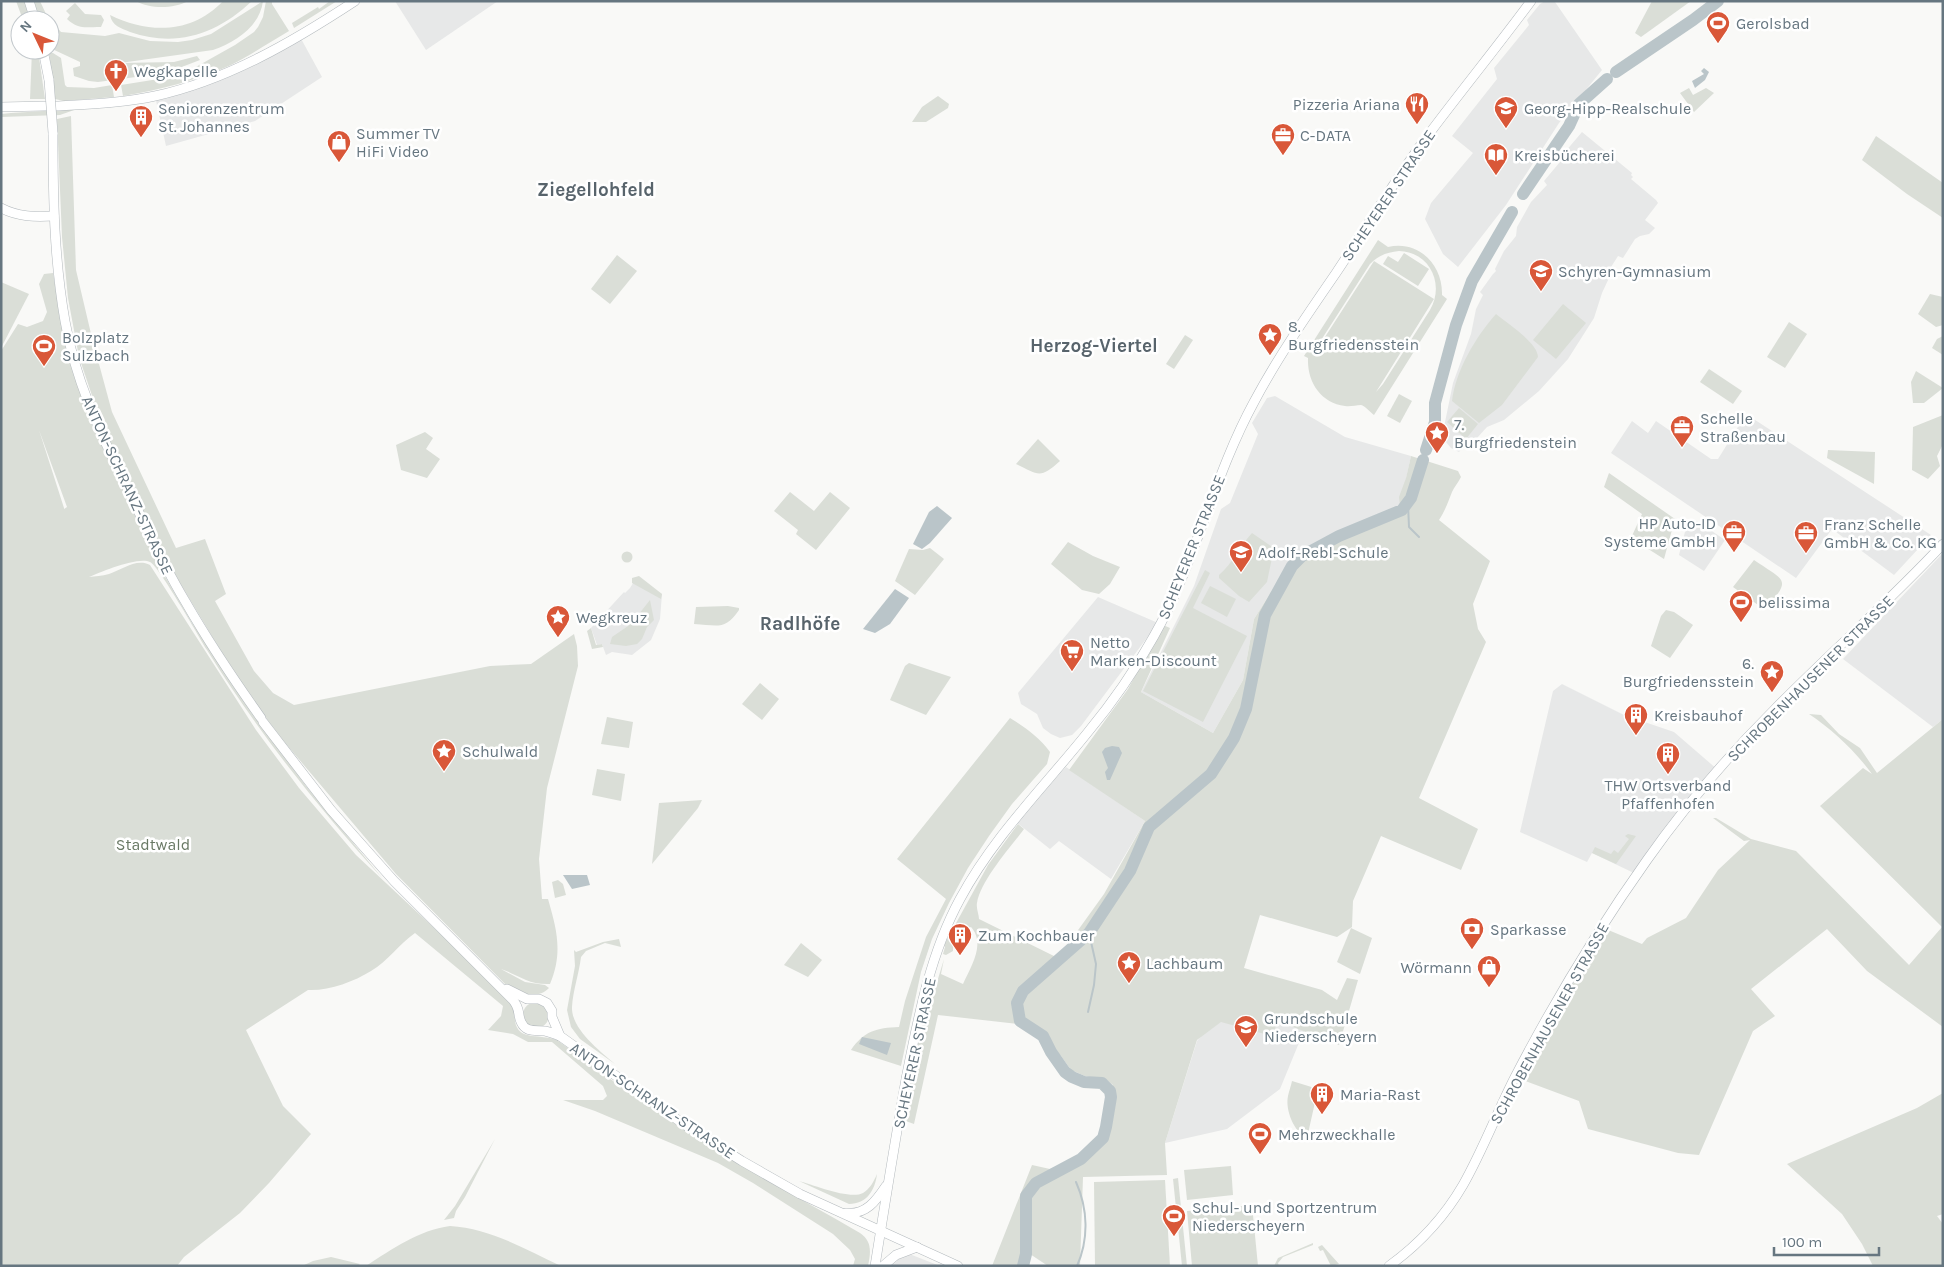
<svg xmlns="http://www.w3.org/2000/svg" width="1944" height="1267" viewBox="0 0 1944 1267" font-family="Karla,sans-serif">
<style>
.built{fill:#e7e8e8}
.green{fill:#daded7;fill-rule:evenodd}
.water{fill:#bac5c9}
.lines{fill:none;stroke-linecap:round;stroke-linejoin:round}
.stream{stroke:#bac5c9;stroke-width:2}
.river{stroke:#bac5c9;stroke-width:12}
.secondary-casing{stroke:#b3b9bd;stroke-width:10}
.secondary{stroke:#fff;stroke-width:9}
.secondary-bridge-casing{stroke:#b3b9bd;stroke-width:10;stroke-linecap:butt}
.secondary-bridge{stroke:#fff;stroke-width:9}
.labels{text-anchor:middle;stroke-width:5;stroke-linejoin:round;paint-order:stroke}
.poi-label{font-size:16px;fill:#667680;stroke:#fff;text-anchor:start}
.street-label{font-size:16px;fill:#667680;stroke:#fff}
.park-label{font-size:16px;fill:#697965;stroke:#fff}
.quarter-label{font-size:19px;font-weight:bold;fill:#58646c;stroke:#fff}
</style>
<rect width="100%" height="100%" fill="#f9f9f7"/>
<!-- built -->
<g class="built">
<path d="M395,1H498L426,50Z"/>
<path d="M1545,1L1555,2L1602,70L1559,123L1506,205L1458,267L1443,254L1425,219L1431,203L1473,153L1452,136L1497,79L1494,68L1529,25L1527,20L1540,4Z"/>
<path d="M299,35L322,77L255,121L166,146L155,96L211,78Z"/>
<path d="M1582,132L1632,173L1631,175L1633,177L1631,179L1656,200L1658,203L1645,220L1655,228L1649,234L1640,236L1635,239L1623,258L1618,256L1606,275L1609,278L1602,293L1594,318L1568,359L1539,391L1504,420L1487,427L1467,449L1463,447L1459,452L1451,448L1445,441L1444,427L1453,383L1471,334L1476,309L1483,295L1480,292L1493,274L1496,271L1495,269L1504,251L1516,236L1517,227L1531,202L1547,185L1544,181L1565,156V152Z"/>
<path d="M1275,396L1345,437L1411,456L1400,506L1292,559L1254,619L1243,680L1213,733L1141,692L1194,586L1221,509L1230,503L1258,434L1252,423L1267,398Z"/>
<path d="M1746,414L1856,486L1931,535L1894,575L1832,529L1796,578L1611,453L1632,421L1648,433L1656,421L1711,459H1718Z"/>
<path d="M1697,521L1725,540L1704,571L1679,555L1686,528L1691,522Z"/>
<path d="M1943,553V719L1933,727L1843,659Z"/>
<path d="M635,580L662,594L660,619L651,640L632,655L612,652L606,655L602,644L597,645L591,628L624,592L625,593L630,588Z"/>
<path d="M1098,597L1158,623L1081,726L1072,735L1060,738L1051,734L1043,728L1037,714L1021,704L1018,693Z"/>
<path d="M1562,684L1624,715L1674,732L1718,770L1636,874L1592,853L1587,862L1520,832L1553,691Z"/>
<path d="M1066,767L1145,821L1111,879L1059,841L1050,849L1016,822Z"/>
<path d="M1255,974L1329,998L1303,1033L1280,1089L1227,1129L1165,1143L1197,1041Z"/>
<path d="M906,1255H912L940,1266H891L897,1261L896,1259Z"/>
</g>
<!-- green -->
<g class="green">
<path d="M16,1H25L32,20H23Z"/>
<path d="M34,1H40L46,14L61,32L105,36L119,33L150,41L178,42L192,40L211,34L263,1C260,26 236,42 213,50L120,63L174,62L197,56L200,60L166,73L98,82L89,81L74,76L73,68L80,66V62L50,48V20H39Z"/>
<path d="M136,1H188C173,9 150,9 136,1Z"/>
<path d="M223,1H252C217,34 177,48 130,32C121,28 112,26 110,15C149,34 192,34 223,1Z"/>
<path d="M266,1H272V4L289,31C270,42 251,55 231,65C197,80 160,90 123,96L121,85L171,77L194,68L235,45L254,32L258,27L263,17Z"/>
<path d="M330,1H337L294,28L292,23L318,7L319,9Z"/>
<path d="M1652,1H1691L1641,37L1635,33Z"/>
<path d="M75,3L85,14L101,15L104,20L101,27C85,27 79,30 67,19L70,15L66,11Z"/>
<path d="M32,50H38L45,99H30Z"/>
<path d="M49,53H53L61,58L65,85L67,87L94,88L112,85L114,97L64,101L55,99Z"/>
<path d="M1689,88L1693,95L1706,88L1714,93L1694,112L1680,93Z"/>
<path d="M938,96L949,104L948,108L926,122H912L922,107Z"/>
<path d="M77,109L60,115L1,117V114L11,113Z"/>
<path d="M71,116L76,270L92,338L112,412L176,548L205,539L226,594L215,601L254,671L273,693L294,705L490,666L531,664L574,634L577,646L578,666L547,788L539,859L542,899H548C557,930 563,953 550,984C528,985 519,975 501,969L525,982L545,985L549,988C537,1000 522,994 509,988L396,874L286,744L259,709L219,648L162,553L103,428L79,357L68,298L62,237L57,119Z"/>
<path d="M1876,136L1943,183V218L1907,194L1862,160Z"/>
<path d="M1378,240L1388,247C1419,240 1443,265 1442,295L1447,299L1374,415C1370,412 1365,406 1361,405C1356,405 1350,407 1345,406C1321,403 1307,382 1308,358L1304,356ZM1399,251C1430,252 1445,284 1430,310L1383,384L1376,392L1434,299L1374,261L1314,354L1316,348L1370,264C1378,256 1387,252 1399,251Z"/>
<path d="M1404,253L1429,269L1418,286L1383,264L1388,256L1398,262Z"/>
<path d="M617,255L637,271L610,304L591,289Z"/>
<path d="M53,273L62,322L90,418L156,561L192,623L247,706L306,786L383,879C318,808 258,732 207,650C199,637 159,566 150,562C139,556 100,572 89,577C95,576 102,576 109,574C122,570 136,558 150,565L256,730L299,788L356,855L509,998L515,1007C511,1045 535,1032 557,1040C601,1072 645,1105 691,1134C746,1170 803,1200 860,1233C872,1241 871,1252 868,1266H853L855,1259L850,1250L833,1234L753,1183L718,1163L595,1111L563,1100H603L607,1096L603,1086L552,1042H528L513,1034L488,1030L501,1016L503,1006L415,933C399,944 388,961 371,971C353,982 329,991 308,990L246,1030L283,1106L311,1134L269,1183L240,1213L184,1257L177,1266H1V351L18,324L27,327L43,321L47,312L39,284L44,274ZM39,430L67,507L64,509V508Z"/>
<path d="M1,282L29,294L1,348Z"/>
<path d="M1930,294L1943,297V325L1936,327L1918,314Z"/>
<path d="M1563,304L1586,323L1556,359L1533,340Z"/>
<path d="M1496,314C1507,323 1538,343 1538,357L1502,405L1479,423L1452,401C1456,370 1475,338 1496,314Z"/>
<path d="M1789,322L1807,334L1785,368L1767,357Z"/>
<path d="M1185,335L1193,340L1174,369L1166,364Z"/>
<path d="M1943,336V355L1932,348L1937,339Z"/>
<path d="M1709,369L1742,391L1733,404L1700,382Z"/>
<path d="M1916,371L1943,388L1924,403H1913L1911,382Z"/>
<path d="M1399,394L1412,401L1400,423L1387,416Z"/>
<path d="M1459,408L1478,424L1466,439L1447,422Z"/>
<path d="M1943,415V444L1937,456L1940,466L1928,479L1912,470L1913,427Z"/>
<path d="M425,432L433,438L426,449L440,459L427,478L401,470L396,445Z"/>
<path d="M1038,439L1060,461C1040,479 1039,475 1016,464Z"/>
<path d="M1828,450L1875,452L1874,484L1827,458Z"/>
<path d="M1411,456L1458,471L1461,477C1458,483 1454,487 1452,492C1448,502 1445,511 1439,520L1490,561L1473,604L1478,629L1486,642L1419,798L1478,829L1461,870L1381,836L1353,901L1352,927L1337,937L1260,915L1244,968L1322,990L1337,1000L1347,978L1358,980L1339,1045L1278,1021L1272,1036L1221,1022L1197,1040L1165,1143L1167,1175L1083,1177L1080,1266H1048L1027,1252C1027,1238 1024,1209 1028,1197C1035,1173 1090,1169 1107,1138L1099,1135L1106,1127L1113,1101V1085L1107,1080L1085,1076L1071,1070L1061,1056L1053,1048L1049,1035L1037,1026L938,1015L914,1124L903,1120L912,1064L924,1011L928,1012L944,959L941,974L963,984C971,966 986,944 971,927L966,929L962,939L953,944V951L946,955L943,954L945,947L944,945L988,865L1018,824L1024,829C1010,848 981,880 977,903C976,908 979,915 979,919L1058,958L1104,894L1145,821L1069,770L1128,689L1163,625L1170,628L1141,692L1213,733L1243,680L1254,619L1292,559L1400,506L1399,497L1406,478Z"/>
<path d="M1609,473L1675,519L1664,559L1631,538L1642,514L1604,487Z"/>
<path d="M790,492L814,511L830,492L850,508L816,550L796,534L798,530L774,511Z"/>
<path d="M1252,533L1274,548L1267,582L1249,602L1239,596L1219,578V575C1233,563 1240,546 1252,533Z"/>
<path d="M1068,542L1093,556L1120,567L1110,584L1099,594L1082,590L1051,564Z"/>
<path d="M930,548L944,559L915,595L895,581L909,549L923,550Z"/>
<circle cx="627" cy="557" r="5.5"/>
<path d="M1754,560C1786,582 1792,578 1765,610L1733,587Z"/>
<path d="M1205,570L1210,573L1193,608L1247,636L1203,722L1143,691Z"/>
<path d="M639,576L662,594L661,599L632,583V578Z"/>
<path d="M1210,586L1236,599L1227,617L1201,603Z"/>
<path d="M650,600L654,620L647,627L642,639L637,644L626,646L610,644L612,637L631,624Z"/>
<path d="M728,606L739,608V610C725,631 717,625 694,624L696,607Z"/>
<path d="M1666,610L1674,612L1693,625L1670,658L1651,646L1661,616Z"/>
<path d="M591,628L596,645L602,644L603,647L592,649L587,631Z"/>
<path d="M909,663L951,677L926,715L890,700L905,666Z"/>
<path d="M760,683L779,699L762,720L742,704Z"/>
<path d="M1809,714L1821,715L1839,734L1860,748L1877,773L1943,719V1027L1867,971L1827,929L1751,989L1775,1016L1753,1031L1699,1155L1678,1153L1588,1129L1579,1101L1515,1077L1601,927L1642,944L1647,938L1686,918L1718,870L1750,840L1744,841L1713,818H1716L1751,839L1796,851L1909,965L1942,927L1820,806L1863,768L1872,774C1855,751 1833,730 1809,714Z"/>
<path d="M607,717L633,722L629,748L601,744Z"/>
<path d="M1010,718C1025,727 1040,738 1050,752L1047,764L1012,804L989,836L968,868L949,903L932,939L921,972L901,1066L851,1050C864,1031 876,1028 899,1027L905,1001L926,937L946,899L897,859Z"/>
<path d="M597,769L625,774L621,801L592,795Z"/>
<path d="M702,800L698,808L652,864L659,803Z"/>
<path d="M1628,834L1636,836L1616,864L1592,853L1595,847L1611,854L1614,850L1618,853L1629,839L1625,836Z"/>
<path d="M558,880L563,884L566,895L555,898L552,882Z"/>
<path d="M1351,928L1372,938L1360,974L1337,962Z"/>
<path d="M619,939L621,947L605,943L586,951L581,957C579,974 573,990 572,1007C571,1029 600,1051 615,1064L580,1039L571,1027L567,1010L575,966L574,950L576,952L603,942Z"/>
<path d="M801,943L822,960L808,977L784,965Z"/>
<circle cx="536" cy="1015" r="13"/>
<path d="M1292,1081L1318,1089L1307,1138C1294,1132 1285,1110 1288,1096C1289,1091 1291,1086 1292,1081Z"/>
<path d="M1943,1093V1214L1937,1216L1943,1224V1266H1873L1862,1244L1842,1214L1787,1164L1917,1108Z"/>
<path d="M495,1139L465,1197L456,1211L454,1218L444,1220L455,1206Z"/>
<path d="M1064,1163L1036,1180L1026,1193L1023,1208L1024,1238L1019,1266H992L1032,1165L1050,1169Z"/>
<path d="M1231,1166L1233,1195L1187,1200L1184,1170Z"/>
<path d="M877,1174C875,1190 867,1204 849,1204L799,1181C814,1185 850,1200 863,1193C870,1189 874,1181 877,1174Z"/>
<path d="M1178,1178L1187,1266H1182L1173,1179Z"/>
<path d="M1165,1180L1170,1266H1095L1094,1182Z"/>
<path d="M1252,1205L1258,1266H1192L1187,1211Z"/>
<path d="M450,1226C489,1228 525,1249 561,1266H366C392,1249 419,1230 450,1226Z"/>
<path d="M1313,1243V1245L1283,1257L1278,1263L1279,1266H1274L1278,1258Z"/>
<path d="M1322,1245L1339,1264L1331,1266L1323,1250L1320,1251L1318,1247Z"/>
<path d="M331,1257L360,1264L357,1266H302L313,1261Z"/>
</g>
<!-- water -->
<g class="water">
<path d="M1704,68L1709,72L1705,80L1695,88L1692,81L1704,74L1701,71Z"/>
<path d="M937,506L952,518L930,543L922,549L913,544L929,512Z"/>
<path d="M895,589L909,598L890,624L875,633L863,629Z"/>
<path d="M1112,746L1119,747L1122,753L1110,780H1107L1105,772L1108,768L1102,752L1105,748Z"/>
<path d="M563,875H587L590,885L572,889Z"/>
<path d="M862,1037L891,1043L887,1055L859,1044Z"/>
</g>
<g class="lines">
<!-- stream -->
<g class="stream">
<path d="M1408,504L1409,527L1419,537"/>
<path d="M1088,1012L1094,985L1096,964L1089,933"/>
<path d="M1076,1182C1088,1209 1089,1239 1077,1266"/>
</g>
<!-- river -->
<g class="river">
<path d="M1616,72L1693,20L1718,1"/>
<path d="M1523,194L1569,126L1579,104L1607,79"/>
<path d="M1426,450L1435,422V403L1456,325L1472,281L1512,212"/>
<path d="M1023,1266L1026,1254V1196L1036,1183L1081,1159L1103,1138L1106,1127L1111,1097L1110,1091L1102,1083L1084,1082L1072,1077L1065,1072L1051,1052L1043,1036L1020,1021L1017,1003L1023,991L1089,933L1130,871L1149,827L1211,774L1234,738L1246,709L1265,615L1292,566L1302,556L1339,536L1402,510L1411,498L1423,460"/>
</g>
<!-- secondary casing -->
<g class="secondary-casing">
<g id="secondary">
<path d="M29,1L35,20"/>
<path d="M43,50L49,80"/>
<path d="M56,106C89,104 123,103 155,96C228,80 294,41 355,1"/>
<path d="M1,107L46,106"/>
<path d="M53,133C53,196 54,259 65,321C75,379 99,431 125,483C144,523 162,563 185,601C208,641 234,680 261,718"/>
<path d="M1,208C18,217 35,217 54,216"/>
<path d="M263,722L331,810L394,881L513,1000C521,1010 517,1013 521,1022C526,1033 535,1030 545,1031C550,1032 555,1034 560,1036L685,1125L742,1161L800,1194L958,1266"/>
<path d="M507,989L527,999H539L547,1003L552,1011V1017L560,1036"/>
<path d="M846,1213C866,1215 876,1201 886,1186"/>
<path d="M875,1266C885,1203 895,1141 906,1079C918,1018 930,954 960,899C994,836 1044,787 1088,732C1113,702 1135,670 1154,636C1196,562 1213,477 1254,402C1278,357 1307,315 1336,273C1364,231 1391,187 1420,146C1456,97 1495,50 1531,1"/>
<path d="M883,1266L896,1255L917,1247"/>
<path d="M1389,1266C1418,1245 1445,1216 1463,1185C1483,1150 1497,1112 1515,1077C1554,1002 1598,929 1647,860C1685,806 1728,756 1775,709C1830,653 1889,602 1943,544"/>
</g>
</g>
<!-- secondary -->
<use href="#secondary" class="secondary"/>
<!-- secondary-bridge casing -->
<g class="secondary-bridge-casing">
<path id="secondary-bridge" d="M49,80L53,133"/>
</g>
<!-- secondary-bridge -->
<use href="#secondary-bridge" class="secondary-bridge"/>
</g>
<!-- icons -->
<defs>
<g id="stadium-pin" transform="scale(1.25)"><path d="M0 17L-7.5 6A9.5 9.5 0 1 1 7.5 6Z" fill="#d95738" stroke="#fff"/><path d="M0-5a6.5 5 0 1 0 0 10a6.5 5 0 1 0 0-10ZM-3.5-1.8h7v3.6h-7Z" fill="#fff"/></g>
<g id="church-pin" transform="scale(1.25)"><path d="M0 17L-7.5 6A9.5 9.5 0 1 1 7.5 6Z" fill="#d95738" stroke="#fff"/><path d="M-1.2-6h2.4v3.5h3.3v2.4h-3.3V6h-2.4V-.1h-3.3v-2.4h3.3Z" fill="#fff"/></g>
<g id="restaurant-pin" transform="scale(1.25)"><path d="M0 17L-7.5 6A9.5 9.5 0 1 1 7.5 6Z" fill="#d95738" stroke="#fff"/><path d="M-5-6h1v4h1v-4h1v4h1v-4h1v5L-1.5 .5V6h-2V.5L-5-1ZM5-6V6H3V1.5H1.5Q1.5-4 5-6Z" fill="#fff"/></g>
<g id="school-pin" transform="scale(1.25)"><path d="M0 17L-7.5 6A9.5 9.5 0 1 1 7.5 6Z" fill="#d95738" stroke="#fff"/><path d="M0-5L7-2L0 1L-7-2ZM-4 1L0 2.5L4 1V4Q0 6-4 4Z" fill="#fff"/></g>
<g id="building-pin" transform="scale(1.25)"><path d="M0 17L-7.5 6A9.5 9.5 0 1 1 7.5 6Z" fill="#d95738" stroke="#fff"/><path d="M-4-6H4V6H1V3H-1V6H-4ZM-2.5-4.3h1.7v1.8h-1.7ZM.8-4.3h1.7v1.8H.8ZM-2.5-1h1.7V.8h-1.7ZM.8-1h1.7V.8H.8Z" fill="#fff"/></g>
<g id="office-pin" transform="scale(1.25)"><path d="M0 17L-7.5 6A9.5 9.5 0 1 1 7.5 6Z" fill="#d95738" stroke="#fff"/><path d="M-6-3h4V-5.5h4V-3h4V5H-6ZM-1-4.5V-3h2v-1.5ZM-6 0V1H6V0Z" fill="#fff"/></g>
<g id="shop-pin" transform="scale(1.25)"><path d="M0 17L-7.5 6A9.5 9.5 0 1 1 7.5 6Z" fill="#d95738" stroke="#fff"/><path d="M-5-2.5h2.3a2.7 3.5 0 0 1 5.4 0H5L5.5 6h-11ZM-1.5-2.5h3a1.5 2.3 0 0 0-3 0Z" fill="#fff"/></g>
<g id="library-pin" transform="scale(1.25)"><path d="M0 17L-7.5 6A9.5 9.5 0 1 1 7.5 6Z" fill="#d95738" stroke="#fff"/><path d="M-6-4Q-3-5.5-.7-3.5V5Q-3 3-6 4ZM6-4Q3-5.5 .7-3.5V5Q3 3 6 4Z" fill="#fff"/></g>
<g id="sight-pin" transform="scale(1.25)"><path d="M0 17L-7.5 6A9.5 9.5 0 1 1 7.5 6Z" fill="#d95738" stroke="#fff"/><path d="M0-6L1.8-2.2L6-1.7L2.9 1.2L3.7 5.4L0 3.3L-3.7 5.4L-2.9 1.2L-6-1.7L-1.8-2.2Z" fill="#fff"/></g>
<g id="supermarket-pin" transform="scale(1.25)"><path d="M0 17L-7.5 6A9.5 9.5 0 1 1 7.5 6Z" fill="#d95738" stroke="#fff"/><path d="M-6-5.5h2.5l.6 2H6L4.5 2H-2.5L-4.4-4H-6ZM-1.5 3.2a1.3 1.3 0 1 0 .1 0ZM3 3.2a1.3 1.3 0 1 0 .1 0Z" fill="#fff"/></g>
<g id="bank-pin" transform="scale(1.25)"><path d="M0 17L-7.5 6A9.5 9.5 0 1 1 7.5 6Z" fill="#d95738" stroke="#fff"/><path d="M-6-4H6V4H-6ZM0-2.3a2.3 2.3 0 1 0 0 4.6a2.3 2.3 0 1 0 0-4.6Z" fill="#fff"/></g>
</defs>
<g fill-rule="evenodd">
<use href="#stadium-pin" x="1718" y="23"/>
<use href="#church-pin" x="116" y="71"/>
<use href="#restaurant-pin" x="1417" y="104"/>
<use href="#school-pin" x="1506" y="108"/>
<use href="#building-pin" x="141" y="117"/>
<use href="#office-pin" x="1283" y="135"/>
<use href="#shop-pin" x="339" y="142"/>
<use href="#library-pin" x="1496" y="155"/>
<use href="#school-pin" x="1541" y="271"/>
<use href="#sight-pin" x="1270" y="335"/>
<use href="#stadium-pin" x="44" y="346"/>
<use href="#office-pin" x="1682" y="427"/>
<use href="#sight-pin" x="1437" y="433"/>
<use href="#office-pin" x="1734" y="532"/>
<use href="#office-pin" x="1806" y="533"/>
<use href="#school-pin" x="1241" y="552"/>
<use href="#stadium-pin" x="1741" y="602"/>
<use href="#sight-pin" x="558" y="617"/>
<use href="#supermarket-pin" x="1072" y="651"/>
<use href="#sight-pin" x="1772" y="672"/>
<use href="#building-pin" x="1636" y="715"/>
<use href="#sight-pin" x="444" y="751"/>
<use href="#building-pin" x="1668" y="754"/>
<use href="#bank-pin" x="1472" y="929"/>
<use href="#building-pin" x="960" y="935"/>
<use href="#sight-pin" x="1129" y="963"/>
<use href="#shop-pin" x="1489" y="967"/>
<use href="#school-pin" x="1246" y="1027"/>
<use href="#building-pin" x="1322" y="1094"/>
<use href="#stadium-pin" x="1260" y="1134"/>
<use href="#stadium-pin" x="1174" y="1216"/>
</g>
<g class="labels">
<!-- poi labels -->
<g class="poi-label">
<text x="1736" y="29">Gerolsbad</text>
<text x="134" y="77">Wegkapelle</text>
<text x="1400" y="110" text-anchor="end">Pizzeria Ariana</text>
<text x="158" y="114">Seniorenzentrum<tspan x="158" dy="18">St. Johannes</tspan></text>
<text x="1524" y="114">Georg-Hipp-Realschule</text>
<text x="356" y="139">Summer TV<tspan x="356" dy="18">HiFi Video</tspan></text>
<text x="1300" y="141">C-DATA</text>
<text x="1514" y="161">Kreisbücherei</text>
<text x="1558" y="277">Schyren-Gymnasium</text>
<text x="1288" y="332">8.<tspan x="1288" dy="18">Burgfriedensstein</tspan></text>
<text x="62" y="343">Bolzplatz<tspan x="62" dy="18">Sulzbach</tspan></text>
<text x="1700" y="424">Schelle<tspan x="1700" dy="18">Straßenbau</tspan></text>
<text x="1454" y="430">7.<tspan x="1454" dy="18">Burgfriedenstein</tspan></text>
<text x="1716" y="529" text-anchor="end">HP Auto-ID<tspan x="1716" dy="18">Systeme GmbH</tspan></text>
<text x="1824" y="530">Franz Schelle<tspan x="1824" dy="18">GmbH &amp; Co. KG</tspan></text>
<text x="1258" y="558">Adolf-Rebl-Schule</text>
<text x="1758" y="608">belissima</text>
<text x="576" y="623">Wegkreuz</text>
<text x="1090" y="648">Netto<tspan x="1090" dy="18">Marken-Discount</tspan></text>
<text x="1754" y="669" text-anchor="end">6.<tspan x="1754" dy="18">Burgfriedensstein</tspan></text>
<text x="1654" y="721">Kreisbauhof</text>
<text x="462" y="757">Schulwald</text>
<text x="1668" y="791" text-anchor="middle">THW Ortsverband<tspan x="1668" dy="18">Pfaffenhofen</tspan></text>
<text x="1490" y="935">Sparkasse</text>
<text x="978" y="941">Zum Kochbauer</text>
<text x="1146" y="969">Lachbaum</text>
<text x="1472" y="973" text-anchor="end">Wörmann</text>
<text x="1264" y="1024">Grundschule<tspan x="1264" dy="18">Niederscheyern</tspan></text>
<text x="1340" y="1100">Maria-Rast</text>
<text x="1278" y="1140">Mehrzweckhalle</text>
<text x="1192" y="1213">Schul- und Sportzentrum<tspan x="1192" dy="18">Niederscheyern</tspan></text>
</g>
<!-- street labels -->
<g class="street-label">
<text transform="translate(1388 195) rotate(-56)" y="6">SCHEYERER STRASSE</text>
<text transform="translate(128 485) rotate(65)" y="6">ANTON-SCHRANZ-STRASSE</text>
<text transform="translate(1191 547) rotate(-68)" y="6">SCHEYERER STRASSE</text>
<text transform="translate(1810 678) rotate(-45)" y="6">SCHROBENHAUSENER STRASSE</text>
<text transform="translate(1549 1023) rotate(-61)" y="6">SCHROBENHAUSENER STRASSE</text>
<text transform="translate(914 1053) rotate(-78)" y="6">SCHEYERER STRASSE</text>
<text transform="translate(653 1100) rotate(34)" y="6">ANTON-SCHRANZ-STRASSE</text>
</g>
<!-- park labels -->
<g class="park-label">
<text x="153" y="850">Stadtwald</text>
</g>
<!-- quarter labels -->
<g class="quarter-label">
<text x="596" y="196">Ziegellohfeld</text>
<text x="1094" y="352">Herzog-Viertel</text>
<text x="800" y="630">Radlhöfe</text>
</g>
</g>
<!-- border -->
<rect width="1944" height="1267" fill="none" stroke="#667680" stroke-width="5"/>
<!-- north arrow -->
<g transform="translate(35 35) rotate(313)"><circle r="24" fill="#ffffff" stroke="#c2c8cc"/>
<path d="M0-4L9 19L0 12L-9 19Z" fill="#d95738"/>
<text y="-8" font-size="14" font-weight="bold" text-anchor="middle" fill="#667680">N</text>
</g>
<!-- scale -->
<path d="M1774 1247v8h105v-8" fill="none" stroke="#667680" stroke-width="2.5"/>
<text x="1782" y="1247" font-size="15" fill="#667680" stroke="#ffffff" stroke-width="4" paint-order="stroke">100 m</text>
</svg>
